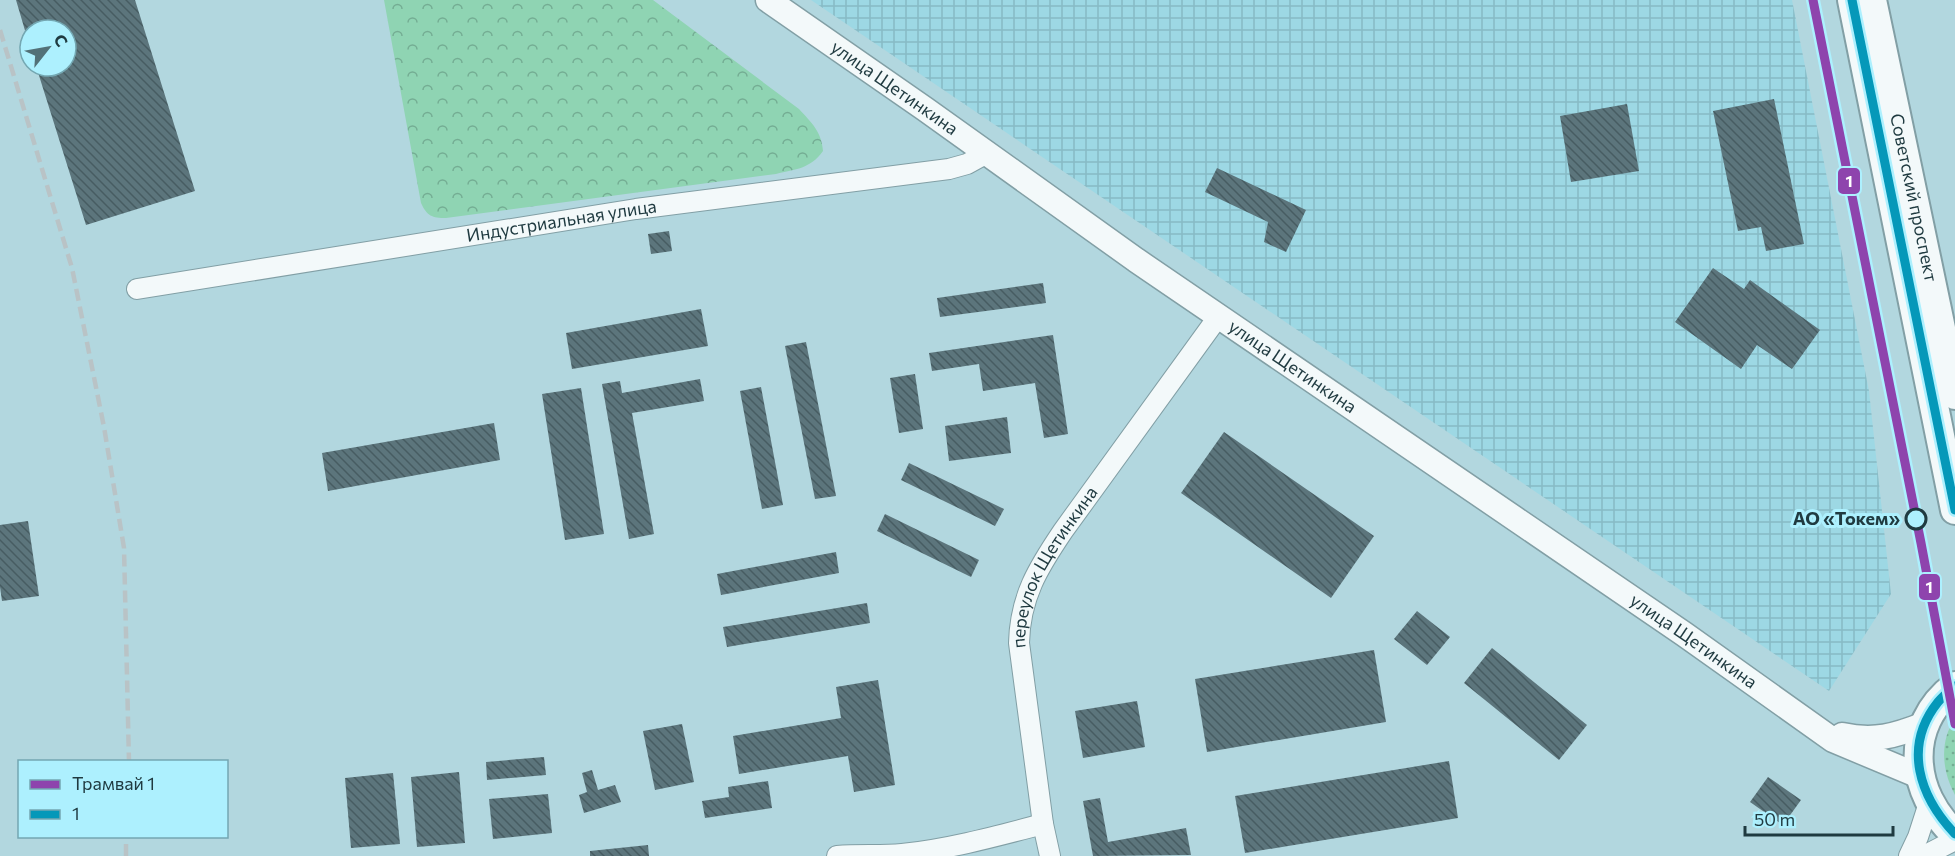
<svg xmlns="http://www.w3.org/2000/svg" width="1955" height="856" viewBox="0 0 1955 856" font-family="Commissioner,sans-serif">
<style>
.industrial{fill:url(#industrial-grid)}
.green{fill:url(#green-dots)}
.forest{fill:url(#forest-crowns)}
.building{fill:url(#building-back-hatch)}
.lines{fill:none;stroke-linecap:round;stroke-linejoin:round}
.minor-casing{stroke:#829fa5;stroke-width:22}
.tertiary-casing{stroke:#829fa5;stroke-width:27}
.secondary-casing{stroke:#829fa5;stroke-width:32}
.minor{stroke:#f3f9fa;stroke-width:20}
.tertiary{stroke:#f3f9fa;stroke-width:24}
.secondary{stroke:#f3f9fa;stroke-width:28}
.rail{stroke:#b9c3c6;stroke-width:4.5;stroke-dasharray:12 6;stroke-linecap:butt}
.bus-1-casing{stroke:#adf0fe;stroke-width:14}
.bus-1{stroke:#0598b9;stroke-width:9}
.tram-1-casing{stroke:#adf0fe;stroke-width:14}
.tram-1{stroke:#8e44ad;stroke-width:9}
.stop-dot{fill:#adf0fe;stroke:#1f3a40;stroke-width:3}
.labels{text-anchor:middle;stroke-width:6;stroke-linejoin:round;paint-order:stroke}
.street-label{font-size:18px;fill:#1f3a40;stroke:#adf0fe}
.stop-label{font-size:18px;font-weight:bold;fill:#1f3a40;stroke:#adf0fe;text-anchor:end}
.line-badge{stroke:#adf0fe;stroke-width:2}
.badge-label{font-size:16px;text-anchor:middle;font-weight:bold;fill:#fff}
</style>
<defs>
<pattern id="industrial-grid" width="8" height="8" patternUnits="userSpaceOnUse" patternTransform="scale(1.5)"><rect width="8" height="8" fill="#9dd8e4"/><path d="M0 4h8M4 0v8" fill="none" stroke="#87bac5"/></pattern>
<pattern id="green-dots" width="8" height="8" patternUnits="userSpaceOnUse" patternTransform="scale(1.5)"><rect width="8" height="8" fill="#8fd4b3"/><path d="M2 2h.1M6 6h.1" fill="none" stroke="#74ad93" stroke-width="1.8" stroke-linecap="round"/></pattern>
<pattern id="forest-crowns" width="20" height="18" patternUnits="userSpaceOnUse" patternTransform="scale(1.5)"><rect width="20" height="18" fill="#8fd4b3"/><path d="M2 6a3 3 0 1 1 6 0M12 15a3 3 0 1 1 6 0" fill="none" stroke="#74ad93"/></pattern>
<pattern id="building-back-hatch" width="6" height="6" patternUnits="userSpaceOnUse" patternTransform="scale(1.5)"><rect width="6" height="6" fill="#5c757c"/><path d="M-1 5l2 2M0 0l6 6M5-1l2 2" fill="none" stroke="#475c62"/></pattern>
</defs>
<rect width="100%" height="100%" fill="#b2d7df"/>
<!-- industrial -->
<path class="industrial" d="M811,0H1792L1869,391L1891,594L1829,691Z"/>
<!-- green -->
<path class="green" d="M1955,718V795C1942,771 1939,742 1955,718Z"/>
<!-- forest -->
<path class="forest" d="M384,0H653L799,109C811,122 822,132 823,151C810,169 796,169 776,174L446,218C432,218 427,216 421,203Z"/>
<!-- building -->
<g class="building">
<path d="M16,0H135L195,191L86,225L36,66H66V30H30L29,44Z"/>
<path d="M1774,99L1804,244L1766,251L1761,227L1738,231L1713,111Z"/>
<path d="M1627,104L1639,171L1571,182L1560,116Z"/>
<path d="M1217,168L1306,210L1286,252L1264,242L1268,222L1205,192Z"/>
<path d="M669,231L672,251L651,254L648,234Z"/>
<path d="M1713,268L1744,289L1750,280L1820,330L1792,369L1757,345L1741,369L1675,322Z"/>
<path d="M1043,283L1046,303L940,317L937,298Z"/>
<path d="M701,309L708,346L572,369L566,333Z"/>
<path d="M1053,335L1068,434L1044,438L1035,383L983,391L979,364L932,371L929,353Z"/>
<path d="M806,342L836,496L815,499L785,346Z"/>
<path d="M915,374L923,429L899,433L890,378Z"/>
<path d="M700,379L704,401L632,413L654,534L629,539L602,384L620,381L622,393Z"/>
<path d="M761,387L783,505L762,509L740,391Z"/>
<path d="M581,388L604,534L565,540L542,394Z"/>
<path d="M1007,417L1011,453L949,461L945,426Z"/>
<path d="M494,423L500,460L328,491L322,453Z"/>
<path d="M1224,432L1374,536L1331,598L1181,493Z"/>
<path d="M909,463L1004,509L995,526L901,480Z"/>
<path d="M885,514L979,560L971,577L877,531Z"/>
<path d="M28,521L39,596L2,601L0,587V525Z"/>
<path d="M836,552L839,573L721,595L717,574Z"/>
<path d="M867,603L870,623L727,647L723,627Z"/>
<path d="M1417,611L1450,637L1427,665L1394,639Z"/>
<path d="M1492,648L1587,725L1559,760L1464,683Z"/>
<path d="M1374,650L1386,722L1207,752L1195,679Z"/>
<path d="M878,680L895,785L854,792L848,756L739,774L733,736L841,718L836,687Z"/>
<path d="M1137,701L1145,747L1083,758L1075,711Z"/>
<path d="M682,724L694,782L655,790L643,731Z"/>
<path d="M544,757L546,775L487,780L486,762Z"/>
<path d="M1449,761L1458,818L1245,853L1235,796Z"/>
<path d="M592,770L598,790L615,785L621,802L584,813L579,795L587,792L582,773Z"/>
<path d="M459,772L465,843L417,847L411,777Z"/>
<path d="M393,773L400,844L351,848L345,778Z"/>
<path d="M1768,777L1801,800L1783,825L1750,802Z"/>
<path d="M768,781L772,808L705,818L702,801L729,797L728,787Z"/>
<path d="M548,794L552,833L493,839L489,799Z"/>
<path d="M1100,798L1108,842L1186,828L1191,855L1093,856L1083,801Z"/>
<path d="M648,845L649,856H590V851Z"/>
</g>
<g class="lines">
<!-- minor casing -->
<g class="minor-casing">
<g id="minor">
<path id="s1" d="M137,289L636,209L949,169L967,164L987,153"/>
<path d="M837,856C859,854 881,856 902,854C950,849 997,836 1043,824"/>
<path id="s2" d="M1050,856L1043,824L1019,643C1020,597 1038,568 1063,531L1218,317"/>
<path d="M1909,856L1918,837L1929,803"/>
<path d="M1924,856L1955,840"/>
</g>
</g>
<!-- tertiary casing -->
<g class="tertiary-casing">
<g id="tertiary">
<path id="s3" d="M768,0L925,109L1136,260L1684,634L1833,740L1919,776"/>
<path d="M1842,735C1874,742 1895,736 1925,724"/>
</g>
</g>
<!-- secondary casing -->
<g class="secondary-casing">
<g id="secondary">
<path d="M1852,0L1955,510"/>
<path id="s4" d="M1872,0L1955,395"/>
<path d="M1955,686C1903,725 1910,794 1955,834"/>
</g>
</g>
<!-- minor -->
<use href="#minor" class="minor"/>
<!-- tertiary -->
<use href="#tertiary" class="tertiary"/>
<!-- secondary -->
<use href="#secondary" class="secondary"/>
<!-- rail -->
<g class="rail">
<path d="M0,30L72,268L104,427L124,548L129,762"/>
<path d="M126,856V836"/>
</g>
<!-- bus-1 casing -->
<g class="bus-1-casing">
<g id="bus-1">
<path d="M1852,0L1955,510"/>
<path d="M1955,686C1949,691 1943,696 1938,702C1902,747 1920,797 1955,834"/>
</g>
</g>
<!-- bus-1 -->
<use href="#bus-1" class="bus-1"/>
<!-- tram-1 casing -->
<g class="tram-1-casing">
<path id="tram-1" d="M1813,0L1921,543L1955,724"/>
</g>
<!-- tram-1 -->
<use href="#tram-1" class="tram-1"/>
</g>
<!-- markers -->
<circle class="stop-dot" cx="1916" cy="519" r="10"/>
<g class="labels">
<!-- street labels -->
<g class="street-label">
<text dy="6" stroke="none"><textPath href="#s3" startOffset="154">улица Щетинкина</textPath></text>
<text dy="6" stroke="none"><textPath href="#s4" startOffset="202">Советский проспект</textPath></text>
<text dy="6" stroke="none"><textPath href="#s1" startOffset="430">Индустриальная улица</textPath></text>
<text dy="6" stroke="none"><textPath href="#s3" startOffset="640">улица Щетинкина</textPath></text>
<text dy="6" stroke="none"><textPath href="#s2" startOffset="300">переулок Щетинкина</textPath></text>
<text dy="6" stroke="none"><textPath href="#s3" startOffset="1126">улица Щетинкина</textPath></text>
</g>
<!-- stop labels -->
<g class="stop-label">
<text x="1900" y="525">АО «Токем»</text>
</g>
</g>
<g class="line-badge">
<rect x="1837" y="167" width="24" height="28" rx="6" fill="#8e44ad"/>
<rect x="1918" y="573" width="23" height="28" rx="6" fill="#8e44ad"/>
</g>
<g class="badge-label">
<text x="1849" y="187">1</text>
<text x="1929" y="593">1</text>
</g>
<!-- legend -->
<rect x="18" y="760" width="210" height="78" fill="#adf0fe" stroke="#74a7b2" stroke-width="1.5"/>
<rect x="30" y="780" width="30" height="9" fill="#8e44ad" stroke="#74a7b2" stroke-width="1.5"/>
<text x="72" y="790" font-size="18" fill="#1f3a40">Трамвай 1</text>
<rect x="30" y="810" width="30" height="9" fill="#0598b9" stroke="#74a7b2" stroke-width="1.5"/>
<text x="72" y="820" font-size="18" fill="#1f3a40">1</text>
<!-- north arrow -->
<g transform="translate(48 48) rotate(59)"><circle r="28" fill="#adf0fe" stroke="#74a7b2" stroke-width="1.5"/>
<path d="M0-4.5L10 22L0 15L-10 22Z" fill="#527178"/>
<text y="-9" font-size="16" font-weight="bold" text-anchor="middle" fill="#1f3a40">С</text>
</g>
<!-- scale -->
<path d="M1745 826v9h148v-9" fill="none" stroke="#1f3a40" stroke-width="3"/>
<text x="1754" y="826" font-size="18" fill="#1f3a40" stroke="#adf0fe" stroke-width="4.5" paint-order="stroke">50 m</text>
</svg>
